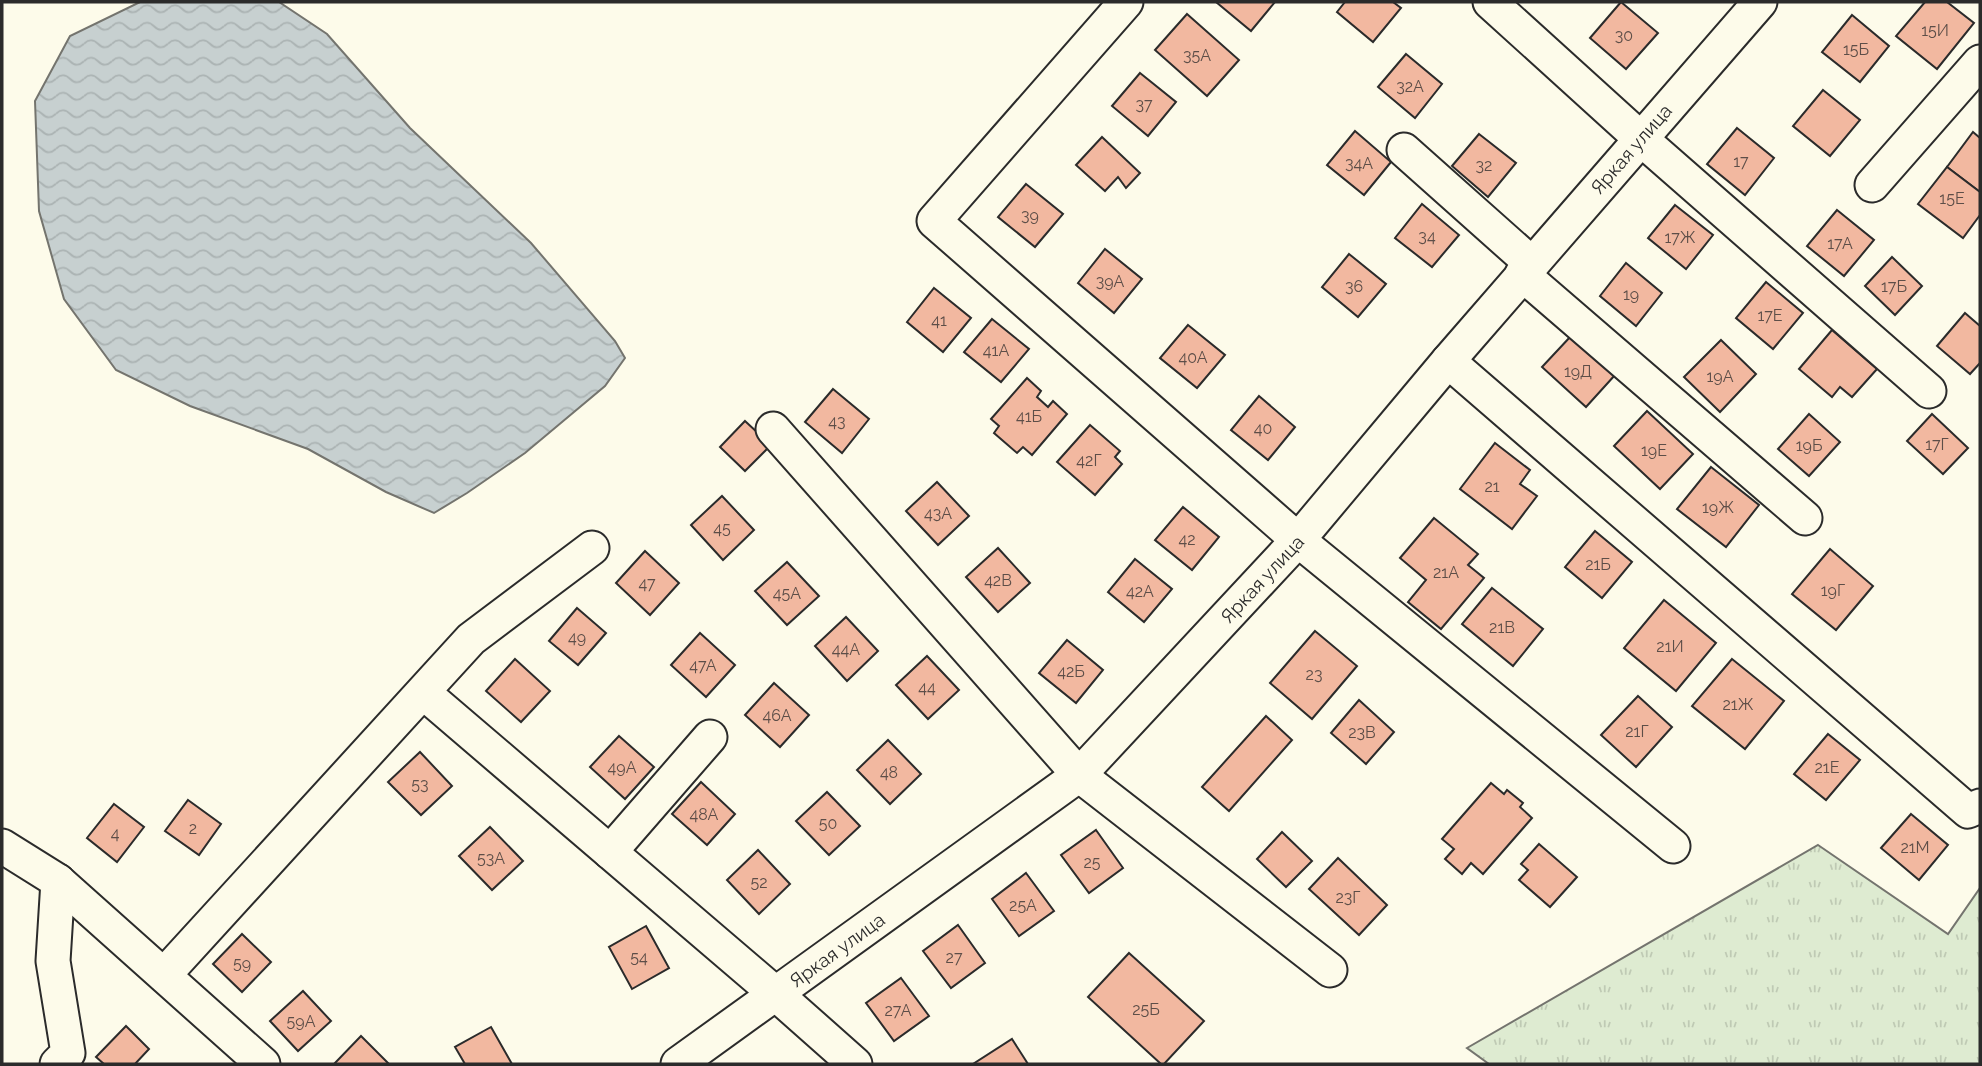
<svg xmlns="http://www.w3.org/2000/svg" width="1982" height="1066" viewBox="0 0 1982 1066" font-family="Raleway,sans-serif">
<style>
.grass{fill:url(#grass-tufts);stroke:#74746e;stroke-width:2}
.water{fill:url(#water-waves);stroke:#74746e;stroke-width:2}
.building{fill:#f2b8a0;stroke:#2b2b2b;stroke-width:2}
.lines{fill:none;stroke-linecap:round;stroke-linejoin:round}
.minor-casing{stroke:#2b2b2b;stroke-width:37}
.minor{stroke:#fdfbea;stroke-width:33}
.labels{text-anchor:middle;stroke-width:5;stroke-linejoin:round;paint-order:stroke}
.number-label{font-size:16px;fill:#5d4e48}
.street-label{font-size:19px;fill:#2b2b2b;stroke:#fdfbea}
</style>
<defs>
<pattern id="grass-tufts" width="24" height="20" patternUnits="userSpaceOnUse" patternTransform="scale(1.75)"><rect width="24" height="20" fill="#deebd1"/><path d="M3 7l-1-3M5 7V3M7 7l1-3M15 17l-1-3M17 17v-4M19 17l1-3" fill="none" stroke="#bfcab4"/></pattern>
<pattern id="water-waves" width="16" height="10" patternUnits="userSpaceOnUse" patternTransform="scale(1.75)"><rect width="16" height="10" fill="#c7d0d0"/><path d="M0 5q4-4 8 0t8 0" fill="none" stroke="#abb3b3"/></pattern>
</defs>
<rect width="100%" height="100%" fill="#fdfbea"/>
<!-- grass -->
<path class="grass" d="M1818,845L1948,934L1980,888V1064H1489L1467,1048Z"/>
<!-- water -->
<path class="water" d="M140,2H279L327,34L410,128L531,243L615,341L625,358L605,386L525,453L467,493L434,513L386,492L308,449L190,406L116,370L64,299L39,211L35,101L70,36Z"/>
<!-- building -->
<g class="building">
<path d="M1216,2H1275L1251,31Z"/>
<path d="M1345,2H1393L1401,8L1373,42L1337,12Z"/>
<path d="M1621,2L1658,33L1626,69L1590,38Z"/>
<path d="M1925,2H1947L1974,23L1937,69L1896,36Z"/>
<path d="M1187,14L1239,60L1207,96L1155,50Z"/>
<path d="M1852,15L1889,46L1860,82L1822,52Z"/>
<path d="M1406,54L1442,84L1415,118L1378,87Z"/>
<path d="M1140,73L1176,102L1148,136L1112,106Z"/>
<path d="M1823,90L1860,120L1830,156L1793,126Z"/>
<path d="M1737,128L1774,158L1745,195L1707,164Z"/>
<path d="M1355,131L1391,162L1364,195L1327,165Z"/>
<path d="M1973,132L1980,138V192L1947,167Z"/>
<path d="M1479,134L1516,163L1488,197L1452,166Z"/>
<path d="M1102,137L1140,173L1126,188L1118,177L1105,191L1076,165Z"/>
<path d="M1947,167L1980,192V215L1963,238L1918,204Z"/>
<path d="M1026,184L1063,214L1035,247L998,217Z"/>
<path d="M1422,204L1459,235L1432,267L1395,238Z"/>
<path d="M1675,205L1713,235L1686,269L1648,238Z"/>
<path d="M1837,210L1874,240L1844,276L1807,246Z"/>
<path d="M1105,249L1142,279L1114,313L1078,283Z"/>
<path d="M1349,254L1386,284L1358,317L1322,287Z"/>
<path d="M1892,257L1922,286L1895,315L1865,286Z"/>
<path d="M1626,263L1662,293L1636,326L1600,296Z"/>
<path d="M1766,282L1803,313L1773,349L1736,318Z"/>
<path d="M934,288L971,318L943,352L907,322Z"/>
<path d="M1965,313L1980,326V363L1970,374L1937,346Z"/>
<path d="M992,319L1029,349L1001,382L964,352Z"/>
<path d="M1188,325L1225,355L1197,388L1160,358Z"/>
<path d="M1832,330L1877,369L1852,397L1840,387L1832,397L1799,369Z"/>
<path d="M1571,336L1615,375L1586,407L1542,367Z"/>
<path d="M1721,340L1756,374L1720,412L1684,377Z"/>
<path d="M1027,378L1041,391L1037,397L1048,407L1053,401L1067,414L1032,455L1023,447L1017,453L994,433L999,426L991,419Z"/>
<path d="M833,389L869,419L842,453L805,422Z"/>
<path d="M1259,396L1295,427L1268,460L1231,430Z"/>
<path d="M1647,411L1693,454L1660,489L1614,446Z"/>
<path d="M1809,414L1840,442L1809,476L1778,449Z"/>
<path d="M1932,414L1968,448L1943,474L1907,441Z"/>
<path d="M745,421L771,445L745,471L720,447Z"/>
<path d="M1090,425L1120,451L1115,457L1122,464L1095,495L1057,462Z"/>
<path d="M1495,443L1530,470L1520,484L1537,496L1512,529L1460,489Z"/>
<path d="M1711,467L1759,505L1726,547L1677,509Z"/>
<path d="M937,482L969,516L938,545L906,511Z"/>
<path d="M722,496L754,530L723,560L691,525Z"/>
<path d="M1183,507L1219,537L1192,570L1155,540Z"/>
<path d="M1434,518L1478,554L1468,565L1484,578L1441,629L1408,602L1426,580L1400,558Z"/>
<path d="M1595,531L1632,562L1602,598L1565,567Z"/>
<path d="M998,548L1030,583L998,612L966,577Z"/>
<path d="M1830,549L1873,586L1836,630L1792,594Z"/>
<path d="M645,551L679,583L650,615L616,583Z"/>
<path d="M1135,559L1172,589L1144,622L1108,592Z"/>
<path d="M787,562L819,596L787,625L755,591Z"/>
<path d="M1492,588L1543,629L1513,666L1462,624Z"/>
<path d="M1664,600L1716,643L1676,691L1624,648Z"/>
<path d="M577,608L606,633L578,665L549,641Z"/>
<path d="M846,617L878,651L847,681L815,646Z"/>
<path d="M1315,631L1357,666L1312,719L1270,683Z"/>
<path d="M700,633L735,665L706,697L671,665Z"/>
<path d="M1067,640L1103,670L1076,703L1039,673Z"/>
<path d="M927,656L959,690L928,719L896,685Z"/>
<path d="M515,659L550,691L521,722L486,691Z"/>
<path d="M1732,659L1784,701L1745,749L1692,706Z"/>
<path d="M774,683L809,715L780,747L745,715Z"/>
<path d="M1638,696L1672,727L1636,767L1601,735Z"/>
<path d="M1359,700L1394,732L1366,764L1331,733Z"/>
<path d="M1266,716L1292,740L1229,811L1202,787Z"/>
<path d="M1828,734L1860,760L1826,800L1794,774Z"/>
<path d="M619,736L654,767L625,799L590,767Z"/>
<path d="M888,740L921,774L890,804L857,770Z"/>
<path d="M420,752L452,786L421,815L388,782Z"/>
<path d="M701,782L735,814L707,845L672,814Z"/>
<path d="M1491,783L1504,794L1507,790L1523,803L1520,807L1532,818L1483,874L1471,863L1462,874L1445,859L1454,849L1442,839Z"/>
<path d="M827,792L860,826L829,855L796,821Z"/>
<path d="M188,800L221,824L199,855L165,831Z"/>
<path d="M114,804L144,827L117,862L87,838Z"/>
<path d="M1911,814L1948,845L1919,880L1881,848Z"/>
<path d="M490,827L523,861L492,890L459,856Z"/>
<path d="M1096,830L1123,868L1089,893L1061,855Z"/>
<path d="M1282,832L1312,861L1286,887L1257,859Z"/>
<path d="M1539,844L1577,877L1550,907L1519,880L1528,870L1521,864Z"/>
<path d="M758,850L790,884L759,914L727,880Z"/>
<path d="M1338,858L1387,905L1359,935L1309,889Z"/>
<path d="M1026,873L1054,911L1019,936L992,899Z"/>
<path d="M958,925L985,963L951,988L923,951Z"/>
<path d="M646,926L669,968L632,989L609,947Z"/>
<path d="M242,934L271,962L242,992L213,964Z"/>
<path d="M1129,953L1204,1021L1164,1064H1161L1088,997Z"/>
<path d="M901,978L929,1016L894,1041L866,1003Z"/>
<path d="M303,991L331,1021L298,1051L270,1021Z"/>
<path d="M126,1026L149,1049L135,1064H104L96,1057Z"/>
<path d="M491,1027L512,1064H465L455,1047Z"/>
<path d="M361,1036L389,1064H334Z"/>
<path d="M1012,1039L1028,1064H973Z"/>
</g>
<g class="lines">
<!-- minor casing -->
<g class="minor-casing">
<g id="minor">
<path d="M1126,2L934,221L1298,540L1673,846"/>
<path d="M1490,2L1640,138L1929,391"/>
<path d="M1404,150L1532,264"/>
<path d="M1872,185L1980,62"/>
<path d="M1522,274L1805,518"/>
<path d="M1448,361L1968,811L1980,806"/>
<path d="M773,429L1079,775L1330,970"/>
<path d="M424,693L776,994L855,1064"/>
<path d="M2,846L58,881L53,961L68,1053L57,1064"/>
<path d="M610,852L710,737"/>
<path d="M58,881L263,1064"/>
<path d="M164,975L471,639L592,548"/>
<path d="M678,1064L1079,775L1298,540L1448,361L1760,2"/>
</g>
</g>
<!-- minor -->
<use href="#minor" class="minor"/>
</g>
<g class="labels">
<!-- number labels -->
<g class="number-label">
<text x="1935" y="36">15И</text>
<text x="1624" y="41">30</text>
<text x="1856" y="55">15Б</text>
<text x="1197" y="61">35А</text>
<text x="1410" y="92">32А</text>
<text x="1144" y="110">37</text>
<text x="1741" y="167">17</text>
<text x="1359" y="169">34А</text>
<text x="1484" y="171">32</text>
<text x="1952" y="204">15Е</text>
<text x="1030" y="221">39</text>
<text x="1427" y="242">34</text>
<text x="1680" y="243">17Ж</text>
<text x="1840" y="249">17А</text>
<text x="1110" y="287">39А</text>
<text x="1354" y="292">36</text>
<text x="1894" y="292">17Б</text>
<text x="1631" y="300">19</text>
<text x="1770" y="321">17Е</text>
<text x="939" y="326">41</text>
<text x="996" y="356">41А</text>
<text x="1193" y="363">40А</text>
<text x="1578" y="377">19Д</text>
<text x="1720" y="382">19А</text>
<text x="1029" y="422">41Б</text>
<text x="837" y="427">43</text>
<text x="1263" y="434">40</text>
<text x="1937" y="450">17Г</text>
<text x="1809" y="451">19Б</text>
<text x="1654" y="456">19E</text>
<text x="1089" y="466">42Г</text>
<text x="1492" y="492">21</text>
<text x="1718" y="513">19Ж</text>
<text x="938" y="519">43А</text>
<text x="722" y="534">45</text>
<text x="1187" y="545">42</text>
<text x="1598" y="570">21Б</text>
<text x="1446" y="578">21А</text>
<text x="998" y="586">42В</text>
<text x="647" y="589">47</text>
<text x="1833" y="596">19Г</text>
<text x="1140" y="597">42А</text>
<text x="787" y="599">45А</text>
<text x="1502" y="633">21В</text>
<text x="577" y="643">49</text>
<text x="1670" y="652">21И</text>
<text x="846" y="655">44А</text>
<text x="703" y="671">47А</text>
<text x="1071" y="677">42Б</text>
<text x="1314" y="680">23</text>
<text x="927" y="693">44</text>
<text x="1738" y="710">21Ж</text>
<text x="777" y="721">46А</text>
<text x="1637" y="737">21Г</text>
<text x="1362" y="738">23В</text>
<text x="622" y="773">49А</text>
<text x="1827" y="773">21Е</text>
<text x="889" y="778">48</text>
<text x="420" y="790">53</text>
<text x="704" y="820">48А</text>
<text x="828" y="829">50</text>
<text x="193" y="834">2</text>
<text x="115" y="839">4</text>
<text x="1915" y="853">21М</text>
<text x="491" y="864">53А</text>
<text x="1092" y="868">25</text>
<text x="759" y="888">52</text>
<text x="1348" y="903">23Г</text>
<text x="1023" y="911">25А</text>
<text x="639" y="963">54</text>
<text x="954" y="963">27</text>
<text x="242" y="969">59</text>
<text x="1146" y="1015">25Б</text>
<text x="898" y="1016">27А</text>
<text x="301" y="1027">59А</text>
</g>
<!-- street labels -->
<g class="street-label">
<text transform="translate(1631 149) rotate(-49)" y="7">Яркая улица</text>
<text transform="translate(1262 579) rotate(-47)" y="7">Яркая улица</text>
<text transform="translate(837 950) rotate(-36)" y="7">Яркая улица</text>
</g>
</g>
<!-- border -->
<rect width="1982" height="1066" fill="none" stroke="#2b2b2b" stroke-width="7"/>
</svg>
